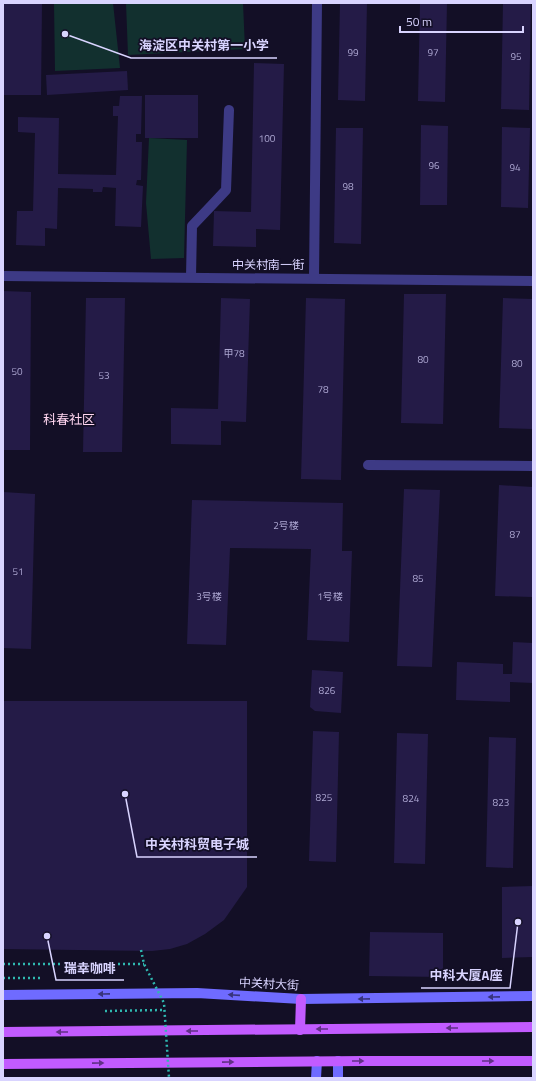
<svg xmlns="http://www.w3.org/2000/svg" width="536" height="1081" viewBox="0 0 536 1081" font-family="'Titillium Web','Noto Sans SC',sans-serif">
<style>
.pitch{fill:#12302f}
.building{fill:#241b47}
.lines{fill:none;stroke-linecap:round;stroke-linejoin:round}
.path{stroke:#2fb8b0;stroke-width:2.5;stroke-dasharray:2 3;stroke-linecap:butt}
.lane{stroke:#3d3a85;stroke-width:10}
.street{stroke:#3d3a85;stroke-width:10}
.secondary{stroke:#6f6bff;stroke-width:10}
.primary{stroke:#c25bff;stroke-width:10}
.path-bridge{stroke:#2fb8b0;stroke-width:2.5;stroke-dasharray:2 3;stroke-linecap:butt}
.oneway{fill:#38347d}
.oneway2{fill:#623188}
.labels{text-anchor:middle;stroke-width:3.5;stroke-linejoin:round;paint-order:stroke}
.number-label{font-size:10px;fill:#aca6d1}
.street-label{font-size:12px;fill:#d9d4ff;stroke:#130f26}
.neighbourhood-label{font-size:13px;fill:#ffd6f0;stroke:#130f26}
.leader{fill:none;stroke:#d9d4ff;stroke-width:1.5}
.callout-dot{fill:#d9d4ff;stroke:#130f26;stroke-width:1.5}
.callout-label{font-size:13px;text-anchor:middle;font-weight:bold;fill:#d9d4ff;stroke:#130f26;stroke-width:3.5;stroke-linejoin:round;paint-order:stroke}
</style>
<rect width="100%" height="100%" fill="#130f26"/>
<!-- pitch -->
<g class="pitch">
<path d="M54,3H113L120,68L55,71Z"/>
<path d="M126,3H243L245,49L128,55Z"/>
<path d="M149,138L187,140L184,258L151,259L146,203Z"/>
</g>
<!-- building -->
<g class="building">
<path d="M3,3H42L41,95H3Z"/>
<path d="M340,3H367L365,101L338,100Z"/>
<path d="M420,3H447L445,102L418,101Z"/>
<path d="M503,3H531L529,110L501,109Z"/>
<path d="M254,63L284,64L280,230L256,229V247L213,246L214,211L251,212Z"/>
<path d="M127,71L128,90L47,95L46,75Z"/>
<rect x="145" y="95" width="53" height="43"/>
<path d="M120,96H142L141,134H136V142H142L141,180H137L136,185L143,186L141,227L115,226L116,188L103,187L102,192H93V189L58,188L57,229L45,228V246L16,245L17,211H33L35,133L18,132V117L59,118L58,174L116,175L118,116H113V106H119Z"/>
<path d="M421,125L448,126L447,205H420Z"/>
<path d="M502,127L530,128L528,208L501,207Z"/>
<path d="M336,128H363L361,244L334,243Z"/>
<path d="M3,291L31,292L30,450H3Z"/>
<path d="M404,294H446L443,424L401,423Z"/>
<path d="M86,298H125L122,452H83Z"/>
<path d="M221,298L250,299L246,422L221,421V445L171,444V408L218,409Z"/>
<path d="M306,298L345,299L341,480L301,479Z"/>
<path d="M503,298L533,299V429L499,428Z"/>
<path d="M499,485L533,487L532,597L495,596Z"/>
<path d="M404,489L440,490L432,667L397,666Z"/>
<path d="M3,492L35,494L31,649L3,648Z"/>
<path d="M192,500L343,503L342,551H352L349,642L307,640L311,549L230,548L226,645L187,644Z"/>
<path d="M513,642L533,643V683L510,682V702L456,700L457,662L503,664V674H512Z"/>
<path d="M312,670L343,672L341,713L315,711L310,707Z"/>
<path d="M3,701H247V887L224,920L205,934L187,944L170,949L152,951L3,949Z"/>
<path d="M313,731L339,732L336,862L309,861Z"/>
<path d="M397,733L428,734L425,864L394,863Z"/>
<path d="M489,737L516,738L513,868L486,867Z"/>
<path d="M533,886V957L502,958V887Z"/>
<path d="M370,932L443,933V977L369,976Z"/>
</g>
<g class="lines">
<!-- path -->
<g class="path">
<path d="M3,964H144"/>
<path d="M3,978H40"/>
<path d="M105,1011L164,1010"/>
</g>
<!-- lane -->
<g class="lane">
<path d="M191,277L192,226L211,206L226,190L229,110"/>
<path d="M368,465L533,466"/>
</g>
<!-- street -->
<g class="street">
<path d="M3,276L533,281"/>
<path d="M314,278L317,3"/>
</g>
<!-- secondary -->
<g class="secondary">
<path d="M3,995L197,993L301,999L533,996"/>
<path d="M316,1078L317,1061"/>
<path d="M338,1078V1061"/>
</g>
<!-- primary -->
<g class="primary">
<path d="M300,1030L301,999"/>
<path d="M3,1032L533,1027"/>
<path d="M3,1064L362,1061H533"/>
</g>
<!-- path-bridge -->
<path class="path-bridge" d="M141,950L144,964L164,1003L169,1078"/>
</g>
<!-- one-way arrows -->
<defs><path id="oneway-solid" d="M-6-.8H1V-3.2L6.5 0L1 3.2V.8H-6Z"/></defs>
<g class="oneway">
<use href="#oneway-solid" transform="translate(104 994) rotate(179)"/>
<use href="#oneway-solid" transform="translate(234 995) rotate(-176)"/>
<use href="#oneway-solid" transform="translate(494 997) rotate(179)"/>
<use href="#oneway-solid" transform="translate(364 999) rotate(179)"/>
</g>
<g class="oneway2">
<use href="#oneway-solid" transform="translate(452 1028) rotate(180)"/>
<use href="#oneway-solid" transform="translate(322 1029) rotate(180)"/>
<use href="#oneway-solid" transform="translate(192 1031) rotate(180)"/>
<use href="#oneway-solid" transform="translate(62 1032) rotate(180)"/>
<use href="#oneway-solid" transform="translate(358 1061)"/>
<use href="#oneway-solid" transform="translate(488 1061)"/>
<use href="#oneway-solid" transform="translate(228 1062) rotate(-1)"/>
<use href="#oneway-solid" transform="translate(98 1063) rotate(-1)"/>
</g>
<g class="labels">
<!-- number labels -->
<g class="number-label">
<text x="353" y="56">99</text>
<text x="433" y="56">97</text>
<text x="516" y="60">95</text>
<text x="267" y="142">100</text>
<text x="434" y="169">96</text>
<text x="515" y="171">94</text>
<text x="348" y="190">98</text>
<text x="234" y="357">甲78</text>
<text x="423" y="363">80</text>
<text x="517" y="367">80</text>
<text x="17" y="375">50</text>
<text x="104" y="379">53</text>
<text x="323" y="393">78</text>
<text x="286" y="529">2号楼</text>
<text x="515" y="538">87</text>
<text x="18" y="575">51</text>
<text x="418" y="582">85</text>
<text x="209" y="600">3号楼</text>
<text x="330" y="600">1号楼</text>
<text x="327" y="694">826</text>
<text x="324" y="801">825</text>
<text x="411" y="802">824</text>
<text x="501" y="806">823</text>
</g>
<!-- street labels -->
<g class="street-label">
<text x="268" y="269">中关村南一街</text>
<text transform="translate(269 984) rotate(3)" y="4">中关村大街</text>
</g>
<!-- neighbourhood labels -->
<g class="neighbourhood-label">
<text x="69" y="424">科春社区</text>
</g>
</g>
<!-- callouts -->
<path class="leader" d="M65 34L131 58H277M125 794L137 857H257M47 936L56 980H124M518 922L510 988H421"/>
<g class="callout-dot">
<circle cx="65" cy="34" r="4"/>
<circle cx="125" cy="794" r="4"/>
<circle cx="47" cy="936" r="4"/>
<circle cx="518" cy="922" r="4"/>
</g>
<g class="callout-label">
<text x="204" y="50">海淀区中关村第一小学</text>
<text x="197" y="849">中关村科贸电子城</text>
<text x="90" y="973">瑞幸咖啡</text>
<text x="466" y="980">中科大厦A座</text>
</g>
<!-- border -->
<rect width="536" height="1081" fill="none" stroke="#d9d4ff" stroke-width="8"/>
<!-- scale -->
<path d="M400 26v6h123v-6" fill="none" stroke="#d9d4ff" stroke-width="2"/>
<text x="406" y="26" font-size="12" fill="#d9d4ff" stroke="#130f26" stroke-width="3" paint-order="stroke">50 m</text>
</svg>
